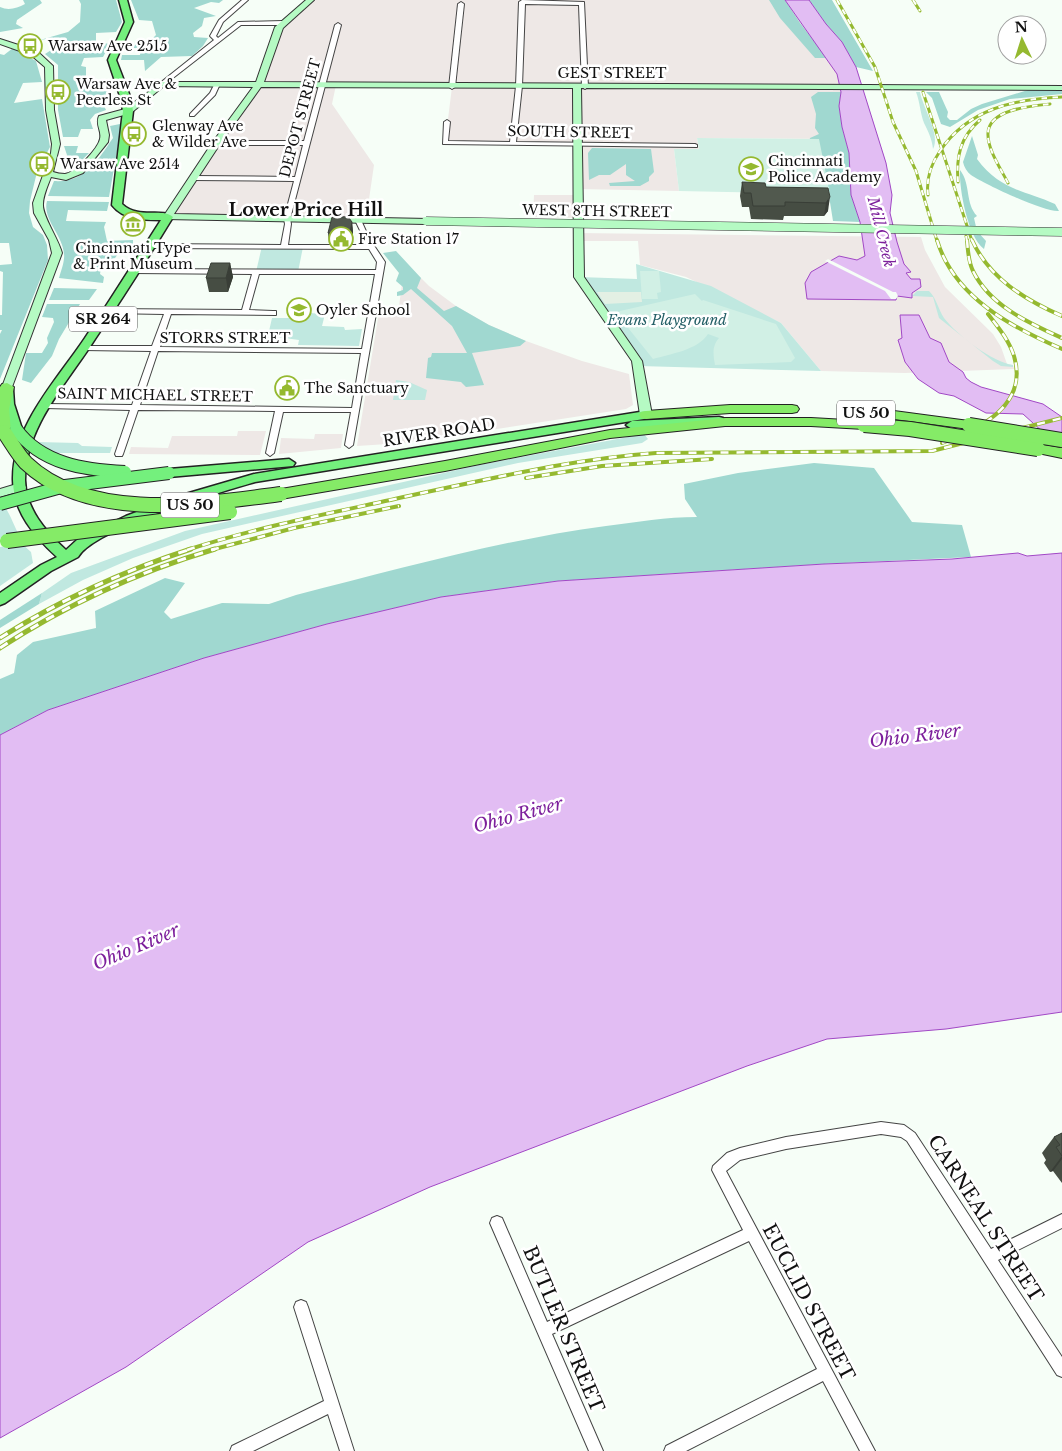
<svg xmlns="http://www.w3.org/2000/svg" width="1062" height="1451" viewBox="0 0 1062 1451" font-family="'Libre Baskerville',serif">
<style>
.industrial{fill:#eee8e6}
.green{fill:#c0e8e0}
.forest{fill:#a0d8d0}
.pitch{fill:#d1f0e5}
.plaza{fill:#e3f0e4}
.water{fill:#e2bdf3;stroke:#a148c5}
.pier{fill:#f6fef7}
.lines{fill:none;stroke-linecap:round;stroke-linejoin:round}
.street-casing{stroke:#444;stroke-width:2}
.secondary-casing{stroke:#333;stroke-width:2}
.primary-casing{stroke:#222;stroke-width:3}
.highway-casing{stroke:#222;stroke-width:2}
.street{fill:#fff;fill-rule:evenodd}
.secondary{fill:#b5fac3;fill-rule:evenodd}
.primary{fill:#74f07d;fill-rule:evenodd}
.highway{fill:#85eb67;fill-rule:evenodd}
.rail-far2-casing{stroke:#95b930;stroke-width:3}
.rail-far1-casing{stroke:#95b930;stroke-width:4}
.rail-casing{stroke:#95b930;stroke-width:5}
.rail-far2{stroke:#fff;stroke-width:2;stroke-dasharray:5.5;stroke-linecap:butt}
.rail-far1{stroke:#fff;stroke-width:2.5;stroke-dasharray:8;stroke-linecap:butt}
.rail{stroke:#fff;stroke-width:3;stroke-dasharray:9;stroke-linecap:butt}
.secondary-bridge-casing{stroke:#333;stroke-width:9;stroke-linecap:butt}
.primary-bridge-casing{stroke:#222;stroke-width:14;stroke-linecap:butt}
.highway-bridge-casing{stroke:#222;stroke-width:16;stroke-linecap:butt}
.secondary-bridge{stroke:#b5fac3;stroke-width:8}
.primary-bridge{stroke:#74f07d;stroke-width:12}
.highway-bridge{stroke:#85eb67;stroke-width:14}
.wall{fill:#464d43}
.shaded-wall{fill:#393e37}
.building{fill:#51594e;stroke:#393e37}
.labels{text-anchor:middle;stroke-width:5;stroke-linejoin:round;paint-order:stroke}
.far-poi-label{font-size:14px;fill:#111;stroke:#fff;text-anchor:start}
.far-street-label{font-size:14px;fill:#111;stroke:#fff}
.far-park-label{font-size:14px;font-style:italic;fill:#245f66;stroke:#fff}
.far-water-label{font-size:15px;font-style:italic;fill:#7d209c;stroke:#fff}
.shield{fill:#fff;stroke:#585858;stroke-width:1}
.shield-label{font-size:15px;font-weight:bold;fill:#111}
.street-label{font-size:16px;fill:#111;stroke:#fff}
.far-district-label{font-size:18px;font-weight:bold;fill:#111;stroke:#fff}
.water-label{font-size:18px;font-style:italic;fill:#7d209c;stroke:#fff}
.near-street-label{font-size:19px;fill:#111;stroke:#fff}
</style>
<rect width="100%" height="100%" fill="#f6fef7"/>
<!-- industrial -->
<g class="industrial">
<path d="M310,0H785L837,74L841,92V139L697,138L699,149H674L679,191L578,189L577,145L445,143L452,87L336,85L332,104L374,165L366,220L168,217L259,84L276,32Z"/>
<path d="M534,195H578L577,218L533,217Z"/>
<path d="M578,233L921,237L925,250L945,287L993,334L1001,347L1007,364L1013,365L1014,369L905,373L821,371L781,323L686,277L640,265L638,241H578Z"/>
<path d="M405,262L429,286L456,306L489,325L526,341L582,361L629,374L633,405L626,409L464,434L403,443L357,446L380,306H399Z"/>
<path d="M238,431H266L260,455L129,454L131,447L168,448L172,436H237Z"/>
<path d="M315,434H343L341,448L279,454L281,438L314,439Z"/>
</g>
<!-- green -->
<g class="green">
<path d="M916,92H920C923,108 941,135 933,149C932,139 928,131 924,123C920,113 920,102 916,92Z"/>
<path d="M262,246L303,247L298,272H256Z"/>
<path d="M636,264L711,286L781,323L821,371L639,366L579,277L637,279Z"/>
<path d="M917,291H929C937,299 938,309 944,318C957,335 992,362 1013,365V367L1001,366L993,361L939,318L933,297L912,296Z"/>
<path d="M293,312L325,314L322,326L344,327L345,330L362,329L359,346L298,345L299,340L277,337L275,340H267L272,318H291Z"/>
<path d="M396,380L409,382L427,390L425,400H393Z"/>
<path d="M644,434L648,439L642,443L518,463L202,534L133,558L83,580L39,604L42,593L71,573L185,531L479,465Z"/>
<path d="M37,442L78,443L82,446L112,447L110,453H33Z"/>
<path d="M4,506C10,513 14,526 19,535L0,538V508Z"/>
<path d="M21,543L31,552L33,563L0,586V547Z"/>
</g>
<!-- forest -->
<g class="forest">
<path d="M23,0H40L42,3L17,20L16,24L23,28L0,32V7C9,11 17,8 25,4Z"/>
<path d="M79,0H116L122,22L116,32L96,33V42L110,44L103,57L84,58L81,66L86,67V76L91,83L110,82L111,97L102,102L106,110L95,114L90,120L93,129H81L78,137H63L58,110V65L45,54L67,40L52,38L40,40L68,32L80,22L81,4Z"/>
<path d="M131,0H223L219,3L211,2L194,8L216,16L204,18L202,26L193,33L194,37L208,38L203,46L192,56L161,57L145,71L144,60H121L122,55H140L141,48H132L136,44L148,43L156,35L152,21L139,20Z"/>
<path d="M769,0H785L800,23L827,58H815L780,18Z"/>
<path d="M809,0H832L873,71L856,67L842,42L826,24Z"/>
<path d="M13,48L36,61L42,82L23,83L14,103L42,99L50,147L37,172L30,201L29,213L33,227L43,235L47,245L48,260L0,379V334L2,330H0V315H2L3,272L0,271V265L12,264L9,243H0V54L4,55Z"/>
<path d="M1028,90H1062V94L1010,99L978,110L950,127L941,124L932,98L926,92H939L948,112L947,117L950,120H957L971,109L982,104Z"/>
<path d="M818,92H841L839,106L842,127L849,153L851,195L860,222L833,221L829,196L809,142L810,138L819,134L815,128L816,114L811,97Z"/>
<path d="M120,124V134L109,197L48,196L54,181C85,183 97,161 113,138L110,126Z"/>
<path d="M972,136L978,155L977,159C1000,190 1023,190 1055,204L1059,211C1046,213 984,184 971,175C967,172 964,167 963,162Z"/>
<path d="M64,146H78L76,153H89L78,164L71,167L64,163L67,155Z"/>
<path d="M592,148L651,149L654,172L649,177V181L640,186H610L609,183L635,181L626,175V164L610,175H599L589,180L588,153Z"/>
<path d="M960,170C971,184 965,203 977,216L974,218L977,231L986,241L984,249C968,237 959,190 960,170Z"/>
<path d="M47,201L109,202L107,211L68,210L66,221L106,222L104,227L107,241L133,240V249L118,254L115,258L102,262L100,274L104,277L103,283L59,278C61,271 65,261 64,254C63,235 42,219 47,201Z"/>
<path d="M396,251L421,278L417,288L444,311L456,306L489,325L526,341L520,346L472,353L484,385L466,387L461,382L426,378L428,358L431,357L432,353H467L452,326L411,289L403,295L397,296V292L403,290V287L396,281L399,273L383,253Z"/>
<path d="M54,288L97,289L89,300H49Z"/>
<path d="M47,304H80L59,339L52,356L31,383L22,380L26,353H42L48,343L47,338L54,322L53,318L42,317Z"/>
<path d="M814,463L874,468L912,522L962,525L971,557L824,564L558,581L441,597L327,624L204,658L48,710L0,735V679L14,673L17,655L33,642L96,628L95,611L165,578L185,583L164,612L171,619L222,603L269,604L296,595C399,569 501,540 606,526C637,522 666,517 697,517L685,499L684,484L738,473Z"/>
<path d="M42,593L39,604L0,628V620Z"/>
</g>
<!-- pitch -->
<g class="pitch">
<path d="M697,138L819,139L830,194L679,191L674,149H699Z"/>
<path d="M640,271H659L661,292L657,293L658,299H642Z"/>
<path d="M695,294L702,301L703,300L776,324L795,358L791,362L715,365C713,354 712,346 719,338L708,334C698,350 670,354 653,359L617,314L620,311Z"/>
</g>
<!-- plaza -->
<path class="plaza" d="M597,292H641L642,302L605,304Z"/>
<!-- water -->
<g class="water">
<path d="M785,0H809L826,24L842,42L856,67L886,163L892,195L890,213L897,242L904,264L911,272L906,273L911,279H920L921,287L912,293V298L897,296L896,300L807,299L805,283L811,272L839,256L857,260L865,256L860,222L851,195L849,153L842,127L839,106L841,92L837,74Z"/>
<path d="M900,315H919L930,338L941,343L949,362L963,372L966,378L971,382L981,387L1043,404L1062,417V445L1044,433L1023,414L986,413L954,396L939,393L918,379L905,362L899,343L898,340L902,338Z"/>
<path d="M1018,553L1027,556L1062,553V1012L946,1029L827,1039L747,1066L430,1187L308,1242L126,1367L0,1438V735L48,710L204,658L327,624L441,597L558,581L824,564L952,559Z"/>
</g>
<!-- pier -->
<path class="pier" d="M828,259L893,292H913H896L898,296L896,299H891L885,291L825,261Z"/>
<g class="lines">
<!-- street casing -->
<g class="street-casing">
<g id="street">
<path d="M242,0H248L223,22L216,36L218,38L238,22L283,21L286,23L283,25H241L164,85H160V83L214,40L210,36L219,20Z"/>
<path d="M522,0L584,2L588,87L585,89L582,87L579,5L525,4L522,86L516,142L695,144L697,145V147L443,144L444,122L447,120L450,122L448,141L510,142L516,86L519,2Z"/>
<path d="M461,2L464,4L455,87L452,89L449,87L458,4Z"/>
<path d="M338,23L341,25L290,219L291,224L288,245H367L355,220L358,218L361,220L369,238L385,262L353,445L349,448L345,445L351,412H283L274,453L270,456L266,453L275,411L138,410L123,454L122,456H116L115,454L130,410L45,408L41,406L45,404L132,405L151,351L84,350L80,348L84,346H152L164,314L108,313H105V309L242,310L252,274L134,273H131V269L376,270L377,262L369,249L150,248L147,246L150,244L281,245L285,224L284,219L294,181L194,180L191,178L194,176L295,177L303,145H216L213,143L216,141H304L335,25ZM259,274H375L362,349L160,347L171,314L276,315V311H273L249,310ZM158,351L361,353L352,408L140,405Z"/>
<path d="M215,83L220,84L215,95L194,116H190V114L210,93Z"/>
<path d="M881,1122L904,1125L915,1133L991,1249L1062,1214V1228L998,1260L1062,1357V1377L1057,1375L907,1141L901,1137L881,1134L786,1149L740,1160L726,1171L875,1451H860L823,1381L686,1451H664L666,1446L817,1369L749,1241L552,1334L603,1451H589L490,1223L492,1218L497,1216L502,1218L547,1322L743,1230L712,1170L713,1166L727,1153L740,1148L786,1137Z"/>
<path d="M301,1300L306,1302L308,1307L354,1451H340L328,1414L253,1451H230L232,1446L324,1401L294,1307L296,1302Z"/>
</g>
</g>
<!-- secondary casing -->
<g class="secondary-casing">
<g id="secondary">
<path d="M306,0H314L283,28L264,82L1062,86V90L581,88L584,277L642,361L652,415L646,418L640,415L632,361L574,277L573,88L261,87L220,144L174,214L429,219L431,221L426,224L165,219L163,217L212,143L253,87L164,86L131,113L106,120L109,135L108,142L83,173L66,180L51,177C48,185 43,196 43,204C42,216 58,238 62,253L12,387L11,389H3L2,387L52,253L49,240L34,213L33,203L51,153L52,144L46,110L45,67L31,55L0,44V39L37,51L53,66L54,110L60,144L53,172C56,173 61,174 65,174C75,173 98,149 100,139C102,130 95,125 99,116L125,109L162,82H256L275,27Z"/>
<path d="M20,483L26,487L24,490L0,497V489Z"/>
</g>
</g>
<!-- primary casing -->
<g class="primary-casing">
<g id="primary">
<path d="M119,0H127L133,22L116,60L131,99L133,111L122,204C139,220 162,207 173,217C148,258 122,299 95,339C68,382 25,426 25,480C26,509 45,531 66,550L78,539L126,516L182,495L254,474L646,411L652,415L650,418L255,482C218,493 95,528 78,557L51,571L5,603L0,605V593L41,565L57,557C35,537 13,512 13,480C12,426 57,380 85,338C111,299 136,259 161,220C143,220 124,220 112,205L123,111L121,99L108,60L125,22Z"/>
<path d="M7,385L13,389L14,404L22,429L16,433L10,429L2,404L1,389Z"/>
<path d="M719,417L723,418L725,421L723,424L632,429L626,425L632,421Z"/>
<path d="M289,459L295,463L293,466L169,477L163,473L169,469Z"/>
</g>
</g>
<!-- highway casing -->
<g class="highway-casing">
<g id="highway">
<path d="M7,383L14,387L9,409L11,432L9,435H0V387L2,384Z"/>
<path d="M730,405H792L797,406L799,409L797,412L792,413H730L646,419L641,418L639,415L641,412L646,411Z"/>
<path d="M845,408L894,411L969,421L974,422L976,425L974,428L969,429L894,419L840,415L838,412L840,409Z"/>
<path d="M725,418H811L864,421L869,422L871,425L869,428L864,429L811,426H725L610,438L445,471L281,499L276,497L274,494L276,491L281,489L445,461L610,430Z"/>
<path d="M1038,444L1062,448V458L1033,452L1031,449L1033,446Z"/>
</g>
</g>
<!-- street -->
<use href="#street" class="street"/>
<!-- secondary -->
<use href="#secondary" class="secondary"/>
<!-- primary -->
<use href="#primary" class="primary"/>
<!-- highway -->
<use href="#highway" class="highway"/>
<!-- rail-far2 casing -->
<g class="rail-far2-casing">
<g id="rail-far2">
<path d="M837,0L875,67L893,122L916,171L937,241"/>
<path d="M913,0L920,11"/>
<path d="M923,92L972,241"/>
<path d="M958,182C956,157 960,137 980,120"/>
<path d="M1008,183C1001,169 987,149 988,133C989,109 1032,106 1050,104"/>
<path d="M928,195C926,179 931,164 940,151C968,109 1014,99 1062,97"/>
<path d="M966,236L967,241"/>
</g>
</g>
<!-- rail-far1 casing -->
<g class="rail-far1-casing">
<g id="rail-far1">
<path d="M937,240C954,297 1011,327 1062,349"/>
<path d="M967,240C968,250 968,261 973,271C990,306 1029,323 1062,338"/>
<path d="M972,240C989,278 1025,300 1062,316"/>
<path d="M942,443C979,429 1029,406 1014,356C1009,340 998,327 988,314"/>
<path d="M526,478L602,466L712,459"/>
<path d="M187,550C261,526 337,512 413,495C494,478 573,459 656,453L932,451L1062,418"/>
<path d="M211,550L294,528L399,506"/>
</g>
</g>
<!-- rail casing -->
<g class="rail-casing">
<g id="rail">
<path d="M0,638C60,600 123,571 191,549"/>
<path d="M0,648C67,604 138,572 215,549"/>
</g>
</g>
<!-- rail-far2 -->
<use href="#rail-far2" class="rail-far2"/>
<!-- rail-far1 -->
<use href="#rail-far1" class="rail-far1"/>
<!-- rail -->
<use href="#rail" class="rail"/>
<!-- secondary-bridge casing -->
<g class="secondary-bridge-casing">
<path id="secondary-bridge" d="M426,221L1062,232"/>
</g>
<!-- primary-bridge casing -->
<g class="primary-bridge-casing">
<g id="primary-bridge">
<path d="M16,429C41,464 85,470 125,472"/>
<path d="M0,504L65,486L169,473"/>
</g>
</g>
<!-- highway-bridge casing -->
<g class="highway-bridge-casing">
<g id="highway-bridge">
<path d="M864,425L910,429L1038,449"/>
<path d="M969,425L1062,440"/>
<path d="M4,432C11,442 18,455 26,463C89,523 203,504 281,494"/>
<path d="M7,541L230,512"/>
</g>
</g>
<!-- secondary-bridge -->
<use href="#secondary-bridge" class="secondary-bridge"/>
<!-- primary-bridge -->
<use href="#primary-bridge" class="primary-bridge"/>
<!-- highway-bridge -->
<use href="#highway-bridge" class="highway-bridge"/>
</g>
<!-- wall -->
<g class="wall">
<path d="M742,182L766,187L828,188V211L824,216H784L783,220L751,219L749,207H742L740,196Z"/>
<path d="M352,222L353,232L351,243H329L328,233Z"/>
<path d="M230,263L233,277L228,292H209L206,278Z"/>
<path d="M1062,1133V1183L1053,1171L1050,1172L1044,1163L1046,1160L1042,1153L1054,1137Z"/>
</g>
<!-- shaded-wall -->
<g class="shaded-wall">
<path d="M830,197L828,211L824,216L826,203Z"/>
<path d="M352,222L353,232L351,243L350,233Z"/>
<path d="M230,263L233,277L228,292L226,278Z"/>
<path d="M1062,1156V1159L1053,1171L1050,1172Z"/>
</g>
<!-- building -->
<g class="building">
<path d="M742,182L765,183L766,187L828,188L830,197L826,203L785,202V206H753L751,193H744Z"/>
<path d="M332,217L349,218L352,222L350,233H328Z"/>
<path d="M211,263H230L226,278H206Z"/>
<path d="M1062,1133V1156L1056,1147L1060,1145L1054,1137Z"/>
</g>
<!-- icons -->
<defs>
<g id="bus-ring" transform="scale(1.25)"><circle r="9.5" fill="#fff" stroke="#95b930" stroke-width="1.5"/><path d="M-5-6H5V4H4V6H2V4H-2V6H-4V4H-5ZM-3.5-4V0h7V-4ZM-3.5 1.2v1.5H-2V1.2ZM2 1.2v1.5H3.5V1.2Z" fill="#95b930"/></g>
<g id="university-ring" transform="scale(1.25)"><circle r="9.5" fill="#fff" stroke="#95b930" stroke-width="1.5"/><path d="M0-5L7-2L0 1L-7-2ZM-4 1L0 2.5L4 1V4Q0 6-4 4Z" fill="#95b930"/></g>
<g id="museum-ring" transform="scale(1.25)"><circle r="9.5" fill="#fff" stroke="#95b930" stroke-width="1.5"/><path d="M0-6L6-3V-2H-6V-3ZM-5-1h2V3h-2ZM-1-1h2V3h-2ZM3-1h2V3H3ZM-6 4H6V6H-6Z" fill="#95b930"/></g>
<g id="civic-ring" transform="scale(1.25)"><circle r="9.5" fill="#fff" stroke="#95b930" stroke-width="1.5"/><path d="M-.6-6.5H3V-4.5H.6V-3L4-1V1h2V6H-6V1h2V-1L-.6-3ZM-1.2 2.5V6h2.4V2.5Z" fill="#95b930"/></g>
<g id="school-ring" transform="scale(1.25)"><circle r="9.5" fill="#fff" stroke="#95b930" stroke-width="1.5"/><path d="M0-5L7-2L0 1L-7-2ZM-4 1L0 2.5L4 1V4Q0 6-4 4Z" fill="#95b930"/></g>
</defs>
<g fill-rule="evenodd">
<use href="#bus-ring" x="30" y="46"/>
<use href="#bus-ring" x="58" y="92"/>
<use href="#bus-ring" x="134" y="134"/>
<use href="#bus-ring" x="42" y="164"/>
<use href="#university-ring" x="751" y="169"/>
<use href="#museum-ring" x="133" y="224"/>
<use href="#civic-ring" x="341" y="239"/>
<use href="#school-ring" x="299" y="310"/>
<use href="#civic-ring" x="287" y="388"/>
</g>
<g class="labels">
<!-- far-poi labels -->
<g class="far-poi-label">
<text x="48" y="51">Warsaw Ave 2515</text>
<text x="76" y="89">Warsaw Ave &amp;<tspan x="76" dy="16">Peerless St</tspan></text>
<text x="152" y="131">Glenway Ave<tspan x="152" dy="16">&amp; Wilder Ave</tspan></text>
<text x="768" y="166">Cincinnati<tspan x="768" dy="16">Police Academy</tspan></text>
<text x="60" y="169">Warsaw Ave 2514</text>
<text x="358" y="244">Fire Station 17</text>
<text x="133" y="253" text-anchor="middle">Cincinnati Type<tspan x="133" dy="16">&amp; Print Museum</tspan></text>
<text x="316" y="315">Oyler School</text>
<text x="304" y="393">The Sanctuary</text>
</g>
<!-- far-street labels -->
<g class="far-street-label">
<text x="612" y="78">GEST STREET</text>
<text transform="translate(300 118) rotate(-75)" y="5">DEPOT STREET</text>
<text transform="translate(570 132) rotate(1)" y="5">SOUTH STREET</text>
<text transform="translate(597 211) rotate(1)" y="5">WEST 8TH STREET</text>
<text x="225" y="343">STORRS STREET</text>
<text transform="translate(155 395) rotate(1)" y="5">SAINT MICHAEL STREET</text>
</g>
<!-- far-park labels -->
<g class="far-park-label">
<text x="667" y="325">Evans Playground</text>
</g>
<!-- far-water labels -->
<g class="far-water-label">
<text transform="translate(881 232) rotate(76)" y="5">Mill Creek</text>
</g>
<!-- shield labels -->
<g class="shield">
<rect x="69" y="306.5" width="68" height="25" rx="4"/>
<rect x="837" y="400.5" width="58" height="25" rx="4"/>
<rect x="161" y="492.5" width="58" height="25" rx="4"/>
</g>
<g class="shield-label">
<text x="103" y="324">SR 264</text>
<text x="866" y="418">US 50</text>
<text x="190" y="510">US 50</text>
</g>
<!-- street labels -->
<g class="street-label">
<text transform="translate(439 432) rotate(-9)" y="6">RIVER ROAD</text>
</g>
<!-- far-district labels -->
<g class="far-district-label">
<text x="306" y="216">Lower Price Hill</text>
</g>
<!-- water labels -->
<g class="water-label">
<text transform="translate(915 736) rotate(-7)" y="6">Ohio River</text>
<text transform="translate(518 815) rotate(-15)" y="6">Ohio River</text>
<text transform="translate(136 947) rotate(-23)" y="6">Ohio River</text>
</g>
<!-- near-street labels -->
<g class="near-street-label">
<text transform="translate(986 1218) rotate(57)" y="7">CARNEAL STREET</text>
<text transform="translate(809 1302) rotate(62)" y="7">EUCLID STREET</text>
<text transform="translate(564 1329) rotate(67)" y="7">BUTLER STREET</text>
</g>
</g>
<!-- north arrow -->
<g transform="translate(1022 40) rotate(356)"><circle r="24" fill="#ffffff" stroke="#a0a0a0"/>
<path d="M0-4L9 19L0 12L-9 19Z" fill="#95b930"/>
<text y="-8" font-size="14" font-weight="bold" text-anchor="middle" fill="#111111">N</text>
</g>
</svg>
